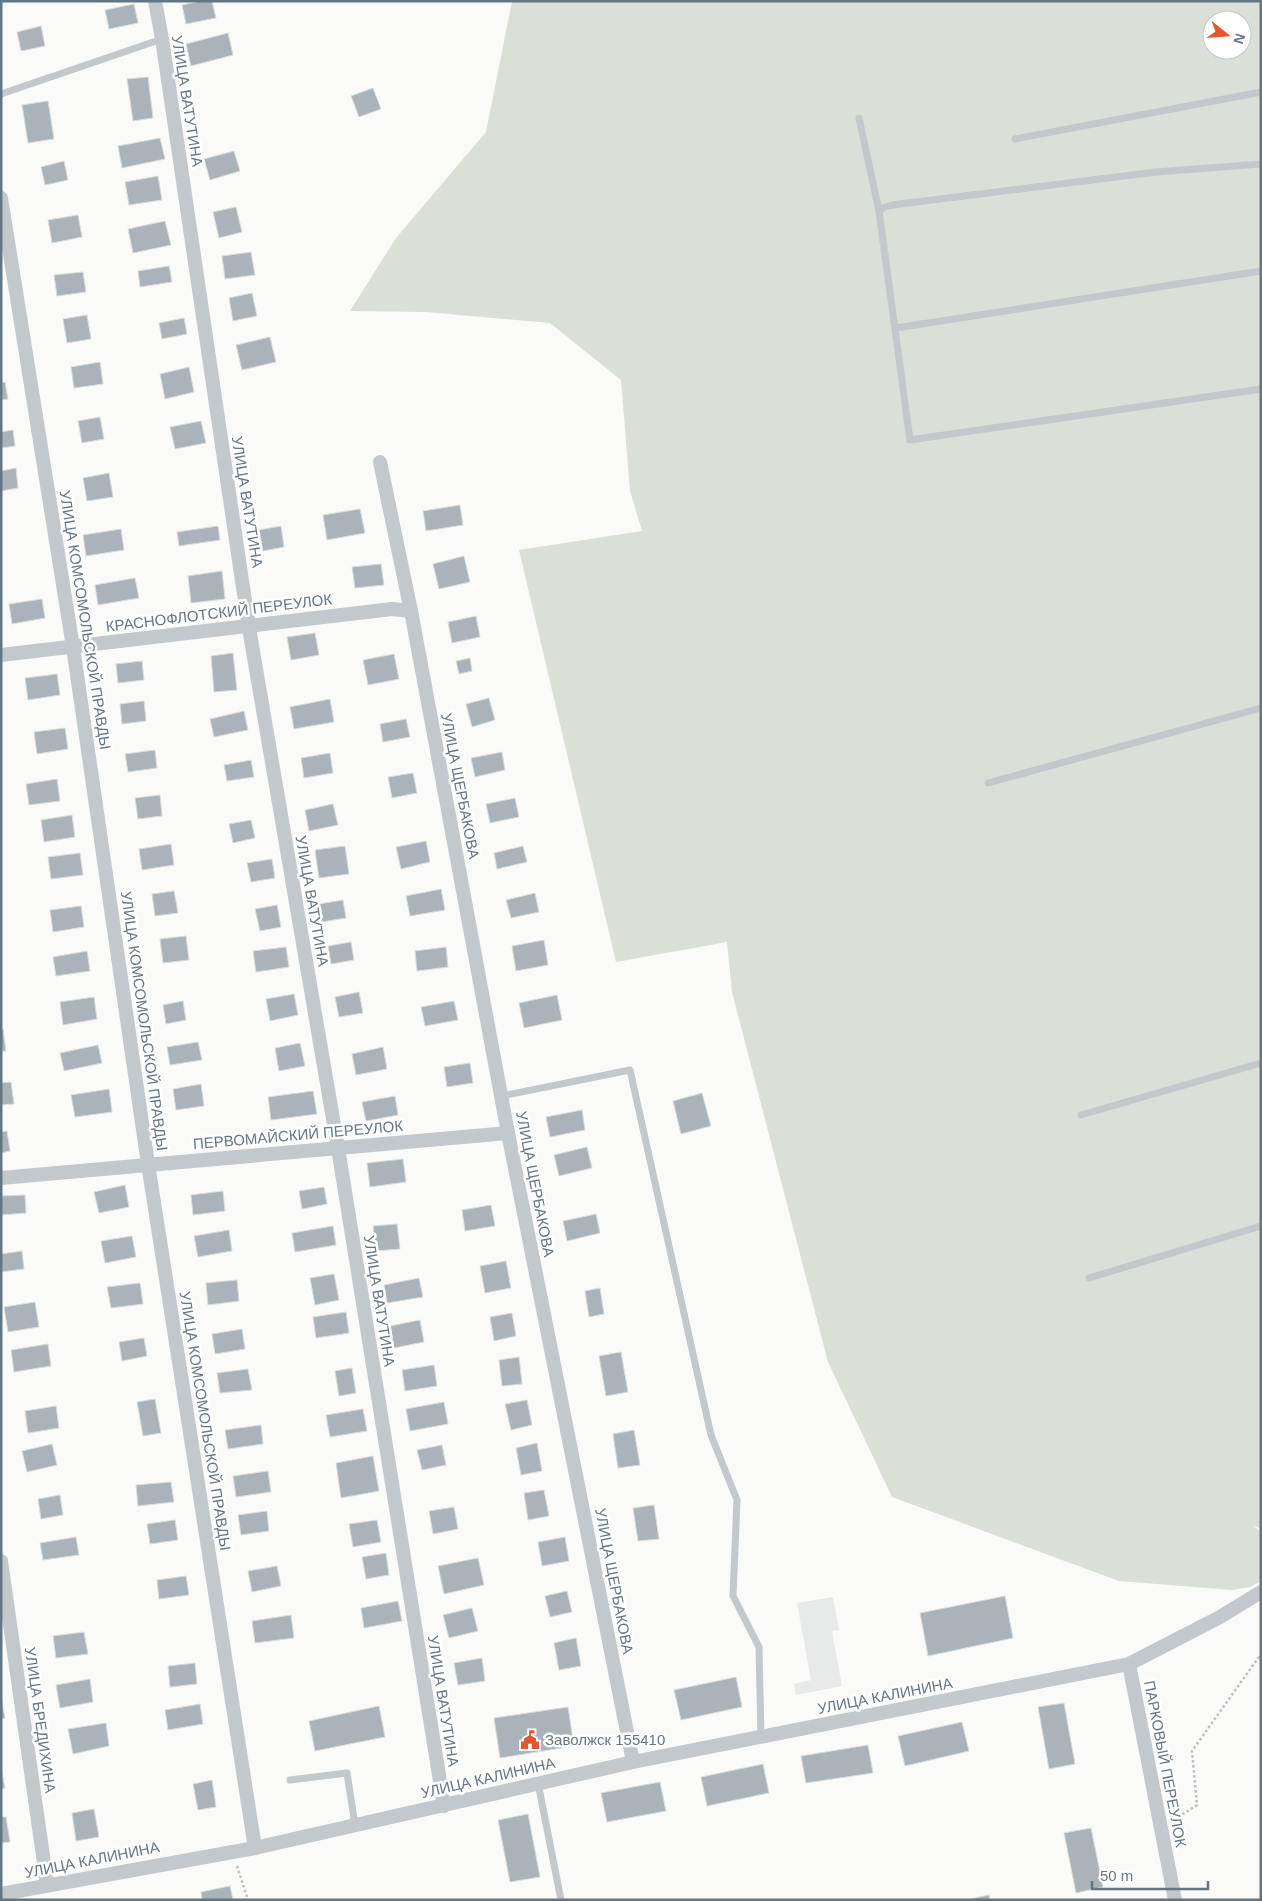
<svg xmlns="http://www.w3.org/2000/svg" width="1262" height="1901" viewBox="0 0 1262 1901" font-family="Helvetica,sans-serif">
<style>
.built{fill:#e8e9e9}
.green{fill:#dadfd7;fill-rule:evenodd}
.building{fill:#aab3b9;stroke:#dcdcda}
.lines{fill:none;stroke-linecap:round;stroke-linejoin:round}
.path{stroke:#bbbfc2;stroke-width:2.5;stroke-dasharray:2.5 2.5;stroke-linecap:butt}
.lane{stroke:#c3c8cc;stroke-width:7}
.street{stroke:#c3c8cc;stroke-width:14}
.labels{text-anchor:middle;stroke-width:5;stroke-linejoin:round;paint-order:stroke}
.street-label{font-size:15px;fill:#657683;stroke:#fff}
.poi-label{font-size:15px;fill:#657683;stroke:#fff;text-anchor:start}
</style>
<rect width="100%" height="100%" fill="#fafaf8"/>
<!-- built -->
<path class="built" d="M833,1597L839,1630L832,1631L842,1686L796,1695L794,1684L811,1680L797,1603Z"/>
<!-- green -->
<path class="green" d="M512,1H1261V1529L1252,1525L1261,1532V1581L1250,1587L1232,1590L1119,1581L892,1497L828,1362L732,992L727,942L616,962L519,550L642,531L630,491L621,380L550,323L426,312L350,311L396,238L486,132ZM1212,20H1242V50H1212Z"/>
<!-- building -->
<g class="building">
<path d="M201,1H212L216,18L186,24L182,5Z"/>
<path d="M134,4L138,23L109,29L105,10Z"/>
<path d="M41,26L45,46L21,51L17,32Z"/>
<path d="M228,33L233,55L191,66L186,44Z"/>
<path d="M148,77L153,118L133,121L127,79Z"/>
<path d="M373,88L381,109L359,117L351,96Z"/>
<path d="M48,101L54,139L28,143L22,105Z"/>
<path d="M160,138L165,159L122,168L118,146Z"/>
<path d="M234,151L240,171L210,180L204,159Z"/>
<path d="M64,161L68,180L45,185L41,167Z"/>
<path d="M158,176L162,200L129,205L125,182Z"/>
<path d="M236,207L242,232L219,238L213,212Z"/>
<path d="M78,215L82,237L52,243L48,220Z"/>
<path d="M165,221L171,245L133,253L128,229Z"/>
<path d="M251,252L255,275L225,279L222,256Z"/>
<path d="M169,266L172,282L140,287L138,271Z"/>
<path d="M83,272L86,292L57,296L54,275Z"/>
<path d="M252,293L257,316L233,321L229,298Z"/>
<path d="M87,315L91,339L67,343L63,319Z"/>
<path d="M184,318L187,334L162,339L159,323Z"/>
<path d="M270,337L276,362L242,370L236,345Z"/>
<path d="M100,362L103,384L74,388L71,367Z"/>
<path d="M189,367L194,392L165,399L160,374Z"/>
<path d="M5,382L8,399L1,400V383Z"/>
<path d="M100,417L104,439L82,443L78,421Z"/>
<path d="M201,421L206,443L175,449L170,427Z"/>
<path d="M13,430L15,446L1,448V432Z"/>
<path d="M16,468L18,488L1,491V471Z"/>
<path d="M109,473L113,497L87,501L83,478Z"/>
<path d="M460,505L463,525L426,531L423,511Z"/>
<path d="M360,509L365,533L327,540L323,515Z"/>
<path d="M218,526L220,540L179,546L177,532Z"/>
<path d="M281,526L284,547L263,551L259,530Z"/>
<path d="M121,529L124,550L86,556L83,535Z"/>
<path d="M464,556L470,582L439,589L433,564Z"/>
<path d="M381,564L384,585L355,588L352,567Z"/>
<path d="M222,571L225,599L191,603L188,576Z"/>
<path d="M135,578L139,598L98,605L95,585Z"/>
<path d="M42,599L45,618L12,624L9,604Z"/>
<path d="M476,616L480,637L452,643L448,622Z"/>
<path d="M315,633L319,655L291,660L287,637Z"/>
<path d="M233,653L237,690L214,692L211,656Z"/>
<path d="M394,654L399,679L368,685L363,660Z"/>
<path d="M470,658L472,671L459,674L456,661Z"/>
<path d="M142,661L144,680L118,683L116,664Z"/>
<path d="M57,674L60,695L28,700L25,678Z"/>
<path d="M489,698L495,720L472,727L466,704Z"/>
<path d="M330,699L334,722L294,729L290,707Z"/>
<path d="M144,701L146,721L122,724L120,704Z"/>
<path d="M244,711L248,730L214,737L210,719Z"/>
<path d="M406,719L410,737L383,742L380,724Z"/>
<path d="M65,728L68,749L37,754L34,732Z"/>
<path d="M155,750L157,768L128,772L125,754Z"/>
<path d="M502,752L505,770L475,777L471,758Z"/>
<path d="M330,753L333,773L304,778L301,758Z"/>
<path d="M251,760L254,777L227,781L224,765Z"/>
<path d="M413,773L417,793L392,798L388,777Z"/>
<path d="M57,779L60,801L29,805L26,784Z"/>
<path d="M160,795L162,816L138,819L135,798Z"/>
<path d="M515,798L519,817L490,823L486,804Z"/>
<path d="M333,804L338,825L309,831L305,810Z"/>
<path d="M72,815L75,837L44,842L41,820Z"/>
<path d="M251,820L255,838L233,843L229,824Z"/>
<path d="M426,841L430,862L401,869L396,847Z"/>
<path d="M171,844L174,865L142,870L139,849Z"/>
<path d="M345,846L349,874L319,878L315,850Z"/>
<path d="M523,846L527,862L497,869L494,853Z"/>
<path d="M80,853L83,875L51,879L48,857Z"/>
<path d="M272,859L275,878L251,882L247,863Z"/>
<path d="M441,889L445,910L410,916L406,896Z"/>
<path d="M174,891L178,913L155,916L152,894Z"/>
<path d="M535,893L539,912L511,918L506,900Z"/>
<path d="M343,900L346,918L322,922L319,904Z"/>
<path d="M277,905L281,927L260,931L255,909Z"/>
<path d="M81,906L84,927L53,932L50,910Z"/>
<path d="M186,936L189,960L163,963L160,939Z"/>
<path d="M544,940L548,965L516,971L512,946Z"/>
<path d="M351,942L354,960L331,964L328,946Z"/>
<path d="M286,947L289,967L256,972L253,951Z"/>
<path d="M446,947L448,967L417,971L415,951Z"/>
<path d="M87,951L90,971L56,976L53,957Z"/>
<path d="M359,992L363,1013L339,1017L335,997Z"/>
<path d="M294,994L298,1015L270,1021L266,999Z"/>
<path d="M557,995L562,1020L524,1028L519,1003Z"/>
<path d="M94,997L97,1019L63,1025L60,1002Z"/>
<path d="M183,1001L186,1020L166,1024L163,1005Z"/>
<path d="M454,1001L458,1020L425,1026L421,1007Z"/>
<path d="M1,1029H3L6,1051H1Z"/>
<path d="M198,1042L202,1060L170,1065L167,1047Z"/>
<path d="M300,1043L305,1066L279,1071L275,1048Z"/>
<path d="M98,1045L102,1063L64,1071L60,1053Z"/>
<path d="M383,1047L387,1069L356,1075L352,1054Z"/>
<path d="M470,1063L473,1083L447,1087L444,1067Z"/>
<path d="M11,1082L14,1104L1,1105V1083Z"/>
<path d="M201,1084L204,1106L176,1110L173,1089Z"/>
<path d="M109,1089L112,1112L75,1117L71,1095Z"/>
<path d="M313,1091L317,1114L271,1120L268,1097Z"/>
<path d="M702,1093L711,1126L681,1134L673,1101Z"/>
<path d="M395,1096L398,1115L366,1121L362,1102Z"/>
<path d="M582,1110L585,1130L550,1137L546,1117Z"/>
<path d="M7,1131L10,1151L1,1153V1132Z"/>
<path d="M587,1147L592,1168L559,1176L554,1155Z"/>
<path d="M403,1159L406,1182L370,1187L367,1163Z"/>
<path d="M125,1185L129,1207L99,1213L94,1192Z"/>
<path d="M324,1187L327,1204L302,1209L299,1191Z"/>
<path d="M223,1191L225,1211L193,1215L191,1195Z"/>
<path d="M25,1195L26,1213L1,1215V1196Z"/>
<path d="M491,1205L495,1226L465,1231L462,1210Z"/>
<path d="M596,1214L600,1233L567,1241L563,1221Z"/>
<path d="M397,1224L400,1249L375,1251L373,1226Z"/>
<path d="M333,1226L336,1245L295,1252L292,1233Z"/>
<path d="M229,1230L232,1251L198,1257L194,1236Z"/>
<path d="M132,1236L136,1257L105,1263L101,1241Z"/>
<path d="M22,1251L24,1269L1,1272V1254Z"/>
<path d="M506,1261L511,1288L485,1293L480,1266Z"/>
<path d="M334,1274L339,1300L315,1305L310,1278Z"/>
<path d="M419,1278L423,1297L387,1303L384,1285Z"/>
<path d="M237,1280L239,1301L208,1305L206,1283Z"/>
<path d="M140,1283L143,1304L111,1308L107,1287Z"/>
<path d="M600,1288L604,1314L589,1317L585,1291Z"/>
<path d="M35,1302L39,1327L8,1332L4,1307Z"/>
<path d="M346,1312L349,1333L316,1338L313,1317Z"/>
<path d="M512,1313L516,1336L494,1341L490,1317Z"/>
<path d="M420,1320L424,1342L394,1348L390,1326Z"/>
<path d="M242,1329L245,1349L215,1354L212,1334Z"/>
<path d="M144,1338L147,1356L122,1361L119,1342Z"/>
<path d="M48,1344L51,1366L14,1372L11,1350Z"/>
<path d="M621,1352L628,1392L606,1396L599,1356Z"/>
<path d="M519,1357L522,1384L502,1386L499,1360Z"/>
<path d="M434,1365L437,1386L405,1391L402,1370Z"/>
<path d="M352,1368L356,1393L339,1396L335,1371Z"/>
<path d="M248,1369L252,1390L220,1393L217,1373Z"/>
<path d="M155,1399L161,1433L143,1436L137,1402Z"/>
<path d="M527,1400L532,1425L511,1430L505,1404Z"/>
<path d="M444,1402L448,1424L410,1431L406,1409Z"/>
<path d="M56,1406L59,1428L28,1433L25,1411Z"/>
<path d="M363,1409L367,1431L330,1437L326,1415Z"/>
<path d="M261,1425L263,1444L228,1449L225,1430Z"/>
<path d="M634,1430L640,1465L618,1468L613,1434Z"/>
<path d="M537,1443L542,1471L521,1475L516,1448Z"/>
<path d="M52,1444L57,1465L27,1472L22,1451Z"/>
<path d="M442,1445L446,1465L422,1470L417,1450Z"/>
<path d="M373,1456L379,1491L341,1498L336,1463Z"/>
<path d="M268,1471L271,1492L236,1497L233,1476Z"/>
<path d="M171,1482L174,1502L138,1506L136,1485Z"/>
<path d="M544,1490L549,1516L528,1520L524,1493Z"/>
<path d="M60,1495L63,1515L41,1519L38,1499Z"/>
<path d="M654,1505L659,1539L638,1541L633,1508Z"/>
<path d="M454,1507L458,1529L433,1534L429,1511Z"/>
<path d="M267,1511L269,1531L241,1535L238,1515Z"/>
<path d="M175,1520L178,1540L150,1544L147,1524Z"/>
<path d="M377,1520L381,1542L353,1547L349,1524Z"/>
<path d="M76,1537L79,1555L43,1560L40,1543Z"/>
<path d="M565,1537L569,1561L542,1566L538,1542Z"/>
<path d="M386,1553L389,1575L366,1579L362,1557Z"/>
<path d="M478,1558L484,1585L444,1594L438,1566Z"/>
<path d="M277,1566L281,1586L252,1592L248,1571Z"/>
<path d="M186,1576L189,1595L159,1599L157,1580Z"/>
<path d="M567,1591L572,1612L550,1617L545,1596Z"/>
<path d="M1005,1596L1013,1638L928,1656L920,1613Z"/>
<path d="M398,1601L402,1621L364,1628L361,1608Z"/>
<path d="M472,1608L478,1631L449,1638L443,1615Z"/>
<path d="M291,1615L294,1638L255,1643L252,1621Z"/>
<path d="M84,1632L88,1654L56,1658L53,1636Z"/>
<path d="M576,1638L581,1666L559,1670L554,1643Z"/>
<path d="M482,1658L485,1681L458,1685L454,1663Z"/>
<path d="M195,1663L197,1684L170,1687L168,1666Z"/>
<path d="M736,1677L742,1707L681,1720L674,1690Z"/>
<path d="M90,1679L93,1702L60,1708L56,1685Z"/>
<path d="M1,1697L5,1718L1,1719Z"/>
<path d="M1064,1703L1075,1764L1049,1769L1038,1707Z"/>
<path d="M200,1704L203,1724L168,1730L165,1710Z"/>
<path d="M379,1706L385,1737L315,1751L309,1721Z"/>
<path d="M568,1707L574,1746L500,1758L494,1718Z"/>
<path d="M962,1722L969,1751L905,1766L898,1736Z"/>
<path d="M106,1723L109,1746L73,1754L68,1729Z"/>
<path d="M868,1745L873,1773L806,1783L801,1756Z"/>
<path d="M763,1764L769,1793L707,1806L701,1777Z"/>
<path d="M1,1769L5,1788L1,1789Z"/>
<path d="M212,1780L216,1807L198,1810L193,1784Z"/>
<path d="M660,1782L666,1811L607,1822L601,1793Z"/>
<path d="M94,1809L99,1837L76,1841L72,1813Z"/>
<path d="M528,1814L540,1877L510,1882L498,1820Z"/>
<path d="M1,1817H6L10,1842L1,1843Z"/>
<path d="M1091,1828L1103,1887L1076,1893L1064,1833Z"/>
<path d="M230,1886L233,1900H202L201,1892Z"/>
<path d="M989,1895L990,1900H965Z"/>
</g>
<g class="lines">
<!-- path -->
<g class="path">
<path d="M1174,1820L1197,1805L1192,1751L1261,1654"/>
<path d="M237,1866L248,1900"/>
</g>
<!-- lane -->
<g class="lane">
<path d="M1,94L162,39"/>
<path d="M859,118L879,211L910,440L1261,389"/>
<path d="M1015,139L1261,92"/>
<path d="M879,211L885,207L892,205L1156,172L1261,164"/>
<path d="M896,328L1261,271"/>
<path d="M988,783L1261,708"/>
<path d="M502,1096L630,1070L711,1435L737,1500L733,1596L759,1647L761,1738"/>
<path d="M1081,1115L1261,1063"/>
<path d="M1089,1278L1261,1226"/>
<path d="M290,1780L347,1773L355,1825"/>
<path d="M538,1783L561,1900"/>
</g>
<!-- street -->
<g class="street">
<path d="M155,1L162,39L249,628L338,1148L444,1806"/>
<path d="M1,198L73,647L148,1164L255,1848"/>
<path d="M380,462L411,611L508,1133L633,1762"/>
<path d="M1,655L392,609L411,611"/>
<path d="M1,1178L508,1133"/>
<path d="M1,1561L47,1884"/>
<path d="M1129,1664L1175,1900"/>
<path d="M1,1894L255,1848L633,1762L1129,1664L1220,1617L1261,1592"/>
</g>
</g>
<!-- icons -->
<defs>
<g id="civic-bare" transform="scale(1.5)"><path d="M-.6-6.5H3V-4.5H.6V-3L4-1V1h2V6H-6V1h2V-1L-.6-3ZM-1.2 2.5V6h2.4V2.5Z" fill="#e4572e" stroke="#fff" stroke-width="2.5" paint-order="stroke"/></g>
</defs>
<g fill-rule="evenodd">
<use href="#civic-bare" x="530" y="1740"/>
</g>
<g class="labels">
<!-- street labels -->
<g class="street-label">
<text transform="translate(187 101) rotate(81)" y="5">УЛИЦА ВАТУТИНА</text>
<text transform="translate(247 502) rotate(81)" y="5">УЛИЦА ВАТУТИНА</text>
<text transform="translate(219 613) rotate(-7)" y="5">КРАСНОФЛОТСКИЙ ПЕРЕУЛОК</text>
<text transform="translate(85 620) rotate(81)" y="5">УЛИЦА КОМСОМОЛЬСКОЙ ПРАВДЫ</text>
<text transform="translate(460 786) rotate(79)" y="5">УЛИЦА ЩЕРБАКОВА</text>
<text transform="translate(312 901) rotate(80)" y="5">УЛИЦА ВАТУТИНА</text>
<text transform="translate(144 1021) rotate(82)" y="5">УЛИЦА КОМСОМОЛЬСКОЙ ПРАВДЫ</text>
<text transform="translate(298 1135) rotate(-5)" y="5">ПЕРВОМАЙСКИЙ ПЕРЕУЛОК</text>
<text transform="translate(535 1184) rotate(79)" y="5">УЛИЦА ЩЕРБАКОВА</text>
<text transform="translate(379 1301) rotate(81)" y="5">УЛИЦА ВАТУТИНА</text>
<text transform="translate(205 1421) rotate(81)" y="5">УЛИЦА КОМСОМОЛЬСКОЙ ПРАВДЫ</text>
<text transform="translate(614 1581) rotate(79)" y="5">УЛИЦА ЩЕРБАКОВА</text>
<text transform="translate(885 1696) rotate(-11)" y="5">УЛИЦА КАЛИНИНА</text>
<text transform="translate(443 1701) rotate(81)" y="5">УЛИЦА ВАТУТИНА</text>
<text transform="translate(40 1720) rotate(82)" y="5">УЛИЦА БРЕДИХИНА</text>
<text transform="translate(1165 1764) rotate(79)" y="5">ПАРКОВЫЙ ПЕРЕУЛОК</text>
<text transform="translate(488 1778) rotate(-13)" y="5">УЛИЦА КАЛИНИНА</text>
<text transform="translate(92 1860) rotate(-11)" y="5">УЛИЦА КАЛИНИНА</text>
</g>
<!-- poi labels -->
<g class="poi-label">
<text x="545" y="1745">Заволжск 155410</text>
</g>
</g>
<!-- border -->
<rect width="1262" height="1901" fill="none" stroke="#657683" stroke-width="5"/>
<!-- north arrow -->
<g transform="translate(1227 35) rotate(107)"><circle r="24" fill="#ffffff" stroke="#c1c8cd"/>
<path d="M0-4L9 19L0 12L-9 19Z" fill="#e4572e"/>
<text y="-8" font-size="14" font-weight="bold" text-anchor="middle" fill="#657683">N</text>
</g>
<!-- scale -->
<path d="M1092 1881v8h116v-8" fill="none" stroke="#657683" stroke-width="2.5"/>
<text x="1100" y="1881" font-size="15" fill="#657683" stroke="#ffffff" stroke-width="4" paint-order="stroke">50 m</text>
</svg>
